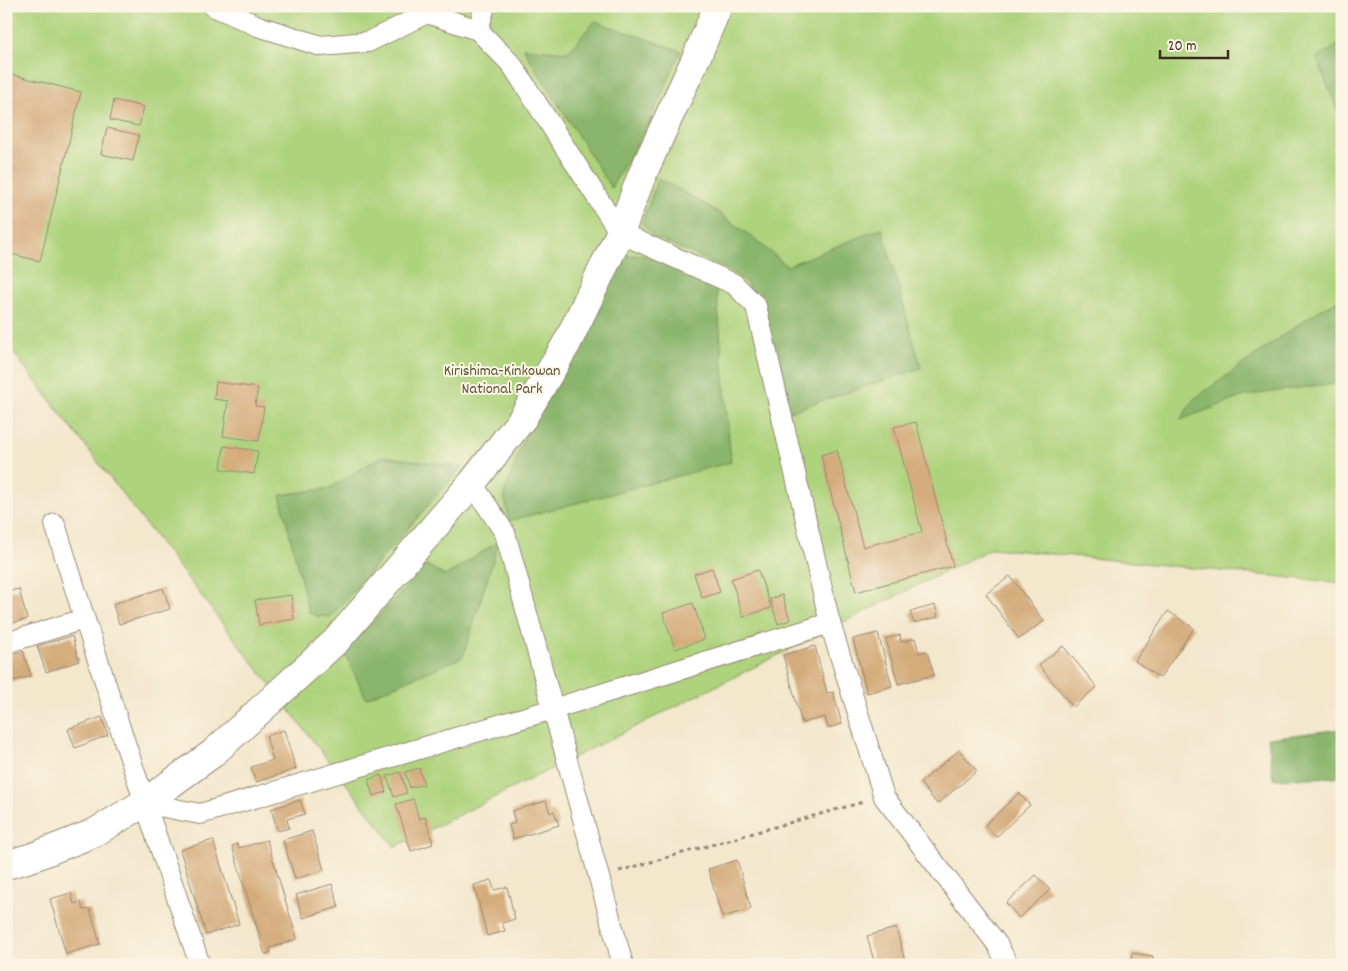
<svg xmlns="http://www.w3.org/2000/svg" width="1348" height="971" viewBox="0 0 1348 971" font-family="Dekko,sans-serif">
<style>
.green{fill:#aed37d;stroke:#747e4e}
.forest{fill:#8ab56c;stroke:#627045}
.building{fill:#d4ac7c}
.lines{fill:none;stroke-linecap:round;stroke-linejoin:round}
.street-casing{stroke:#978875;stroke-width:22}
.secondary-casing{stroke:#978875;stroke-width:30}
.path{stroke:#978875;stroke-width:3;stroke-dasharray:4 4;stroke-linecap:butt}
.street{stroke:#fff;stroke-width:20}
.secondary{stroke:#fff;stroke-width:28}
.labels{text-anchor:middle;stroke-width:4;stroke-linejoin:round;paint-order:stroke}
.park-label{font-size:16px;fill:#585436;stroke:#fcf5e5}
</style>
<rect width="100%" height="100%" fill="#fcf5e5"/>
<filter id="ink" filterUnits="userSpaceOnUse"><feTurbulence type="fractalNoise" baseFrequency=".02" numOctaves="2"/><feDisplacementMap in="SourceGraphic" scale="10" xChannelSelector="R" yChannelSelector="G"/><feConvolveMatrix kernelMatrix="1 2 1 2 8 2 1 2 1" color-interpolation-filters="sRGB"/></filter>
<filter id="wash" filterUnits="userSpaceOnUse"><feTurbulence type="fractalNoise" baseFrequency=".0096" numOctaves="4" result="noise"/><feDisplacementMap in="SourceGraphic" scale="20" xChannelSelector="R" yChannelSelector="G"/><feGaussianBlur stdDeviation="1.12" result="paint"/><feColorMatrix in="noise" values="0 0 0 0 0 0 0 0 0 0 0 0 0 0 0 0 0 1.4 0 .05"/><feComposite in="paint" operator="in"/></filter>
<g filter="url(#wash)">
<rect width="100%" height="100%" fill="#f3e7cc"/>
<!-- green -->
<path class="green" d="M6,6H1342V583L992,548L395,847L6,343Z"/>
<!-- forest -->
<g class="forest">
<path d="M595,21L681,51L647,127L611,188L523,48L568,52Z"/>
<path d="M1342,43V123L1317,58Z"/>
<path d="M658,178L712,208L756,240L787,266L882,228L921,368L788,412L747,283L727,269L654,237L642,223Z"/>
<path d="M642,255L716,283L731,462L509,521L504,494L522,443L567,366L621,256Z"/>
<path d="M1342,298V382L1244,396L1180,420L1194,399L1312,315Z"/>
<path d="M382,456L462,467L330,617L318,616L309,613L280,495L330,488Z"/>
<path d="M499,541L463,657L366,698L344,652L427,565L445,576Z"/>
<path d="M1342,729V777L1273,779L1268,738Z"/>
</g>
<g id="blocks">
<!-- building -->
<g class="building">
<path d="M6,73L81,92L40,261L6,253Z"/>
<path d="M114,100L144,107L139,126L110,120Z"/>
<path d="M107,128L139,135L133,161L101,154Z"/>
<path d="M216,382L258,388L255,406L264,407L259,441L223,436L228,401L214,399Z"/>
<path d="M916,422L953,566L856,592L821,455L837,450L863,547L922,532L894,427Z"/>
<path d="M224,446L258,451L254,474L221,469Z"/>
<path d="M712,568L720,592L702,598L694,574Z"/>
<path d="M758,570L771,608L743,617L731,579Z"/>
<path d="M1010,576L1044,621L1019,639L986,594Z"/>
<path d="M163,588L170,609L119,624L113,604Z"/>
<path d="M19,589L27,619L6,625V592Z"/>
<path d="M291,595L294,619L259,625L255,600Z"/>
<path d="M782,595L790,620L778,624L770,599Z"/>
<path d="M693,603L705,639L675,649L663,613Z"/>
<path d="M935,605L938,617L914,623L910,612Z"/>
<path d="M1168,611L1194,628L1160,678L1135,661Z"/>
<path d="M878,633L892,686L867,693L853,639Z"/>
<path d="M900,635L901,642L915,638L919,653L927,651L934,675L898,684L886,639Z"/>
<path d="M72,636L79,661L46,672L37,646Z"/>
<path d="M815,646L827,693L833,692L842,724L828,728L825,717L802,723L783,655Z"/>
<path d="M1063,646L1097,687L1073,707L1039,665Z"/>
<path d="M23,651L31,676L6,683V656Z"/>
<path d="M102,717L108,735L75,748L68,729Z"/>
<path d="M284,730L296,769L256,782L251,767L273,760L266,736Z"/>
<path d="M959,750L977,771L937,804L920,783Z"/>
<path d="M419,768L424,784L410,788L405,772Z"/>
<path d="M400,772L407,793L394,797L387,776Z"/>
<path d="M381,775L386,792L373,796L368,780Z"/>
<path d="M1019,793L1030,805L996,837L985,825Z"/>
<path d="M413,799L419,819L425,817L433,844L411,851L396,804Z"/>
<path d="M300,800L305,814L287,819L289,828L278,831L271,809Z"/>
<path d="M546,801L550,813L554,811L559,825L513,839L509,825L515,823L512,811Z"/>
<path d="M312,831L324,870L295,879L283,840Z"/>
<path d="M213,840L239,924L206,935L180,850Z"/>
<path d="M267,840L297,939L270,948L271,952L265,954L232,846L237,844L239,848Z"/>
<path d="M737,860L751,909L722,917L708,869Z"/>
<path d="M1036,875L1050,890L1019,918L1006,903Z"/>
<path d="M491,880L494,890L507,887L515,919L502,923L505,931L487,936L474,885Z"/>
<path d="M332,884L339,907L303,918L296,895Z"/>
<path d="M71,893L74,904L81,902L83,910L90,909L100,944L66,954L50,899Z"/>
<path d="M896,928L906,965H875L867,936Z"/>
<path d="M1132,953L1153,956L1152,965H1131Z"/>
</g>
</g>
</g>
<g filter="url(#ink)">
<use href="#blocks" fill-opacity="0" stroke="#978875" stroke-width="1"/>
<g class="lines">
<!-- street casing -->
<g class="street-casing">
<g id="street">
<path d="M213,6L258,26L321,46L368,42L427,13L478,30L512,65L620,233L734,284L756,306L830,623L884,797L997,944L1008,965"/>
<path d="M478,30L485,6"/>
<path d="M472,483L505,533L623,965"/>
<path d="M55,524C100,672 150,819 200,965"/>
<path d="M6,643L84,619"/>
<path d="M144,803L200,814L553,709L830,623"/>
</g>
</g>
<!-- secondary casing -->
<g class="secondary-casing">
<path id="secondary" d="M6,865L33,857L94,833L144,803L212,754L336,641L472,483L522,419L567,343L620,233L642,175L697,56L718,6"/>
</g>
<!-- path -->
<g class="path">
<path d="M6,12L16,6"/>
<path d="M619,871L863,802"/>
</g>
<!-- street -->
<use href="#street" class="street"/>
<!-- secondary -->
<use href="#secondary" class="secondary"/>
</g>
</g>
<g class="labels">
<!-- park labels -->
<g class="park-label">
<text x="502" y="375">Kirishima-Kinkowan<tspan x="502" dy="18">National Park</tspan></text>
</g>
</g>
<!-- margin -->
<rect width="1348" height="971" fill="none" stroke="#fcf5e5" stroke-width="25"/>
<!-- scale -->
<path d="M1160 50v8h68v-8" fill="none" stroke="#3b2a1e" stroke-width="2.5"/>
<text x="1168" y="50" font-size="15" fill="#3b2a1e" stroke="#fcf5e5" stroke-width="4" paint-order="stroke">20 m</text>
</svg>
